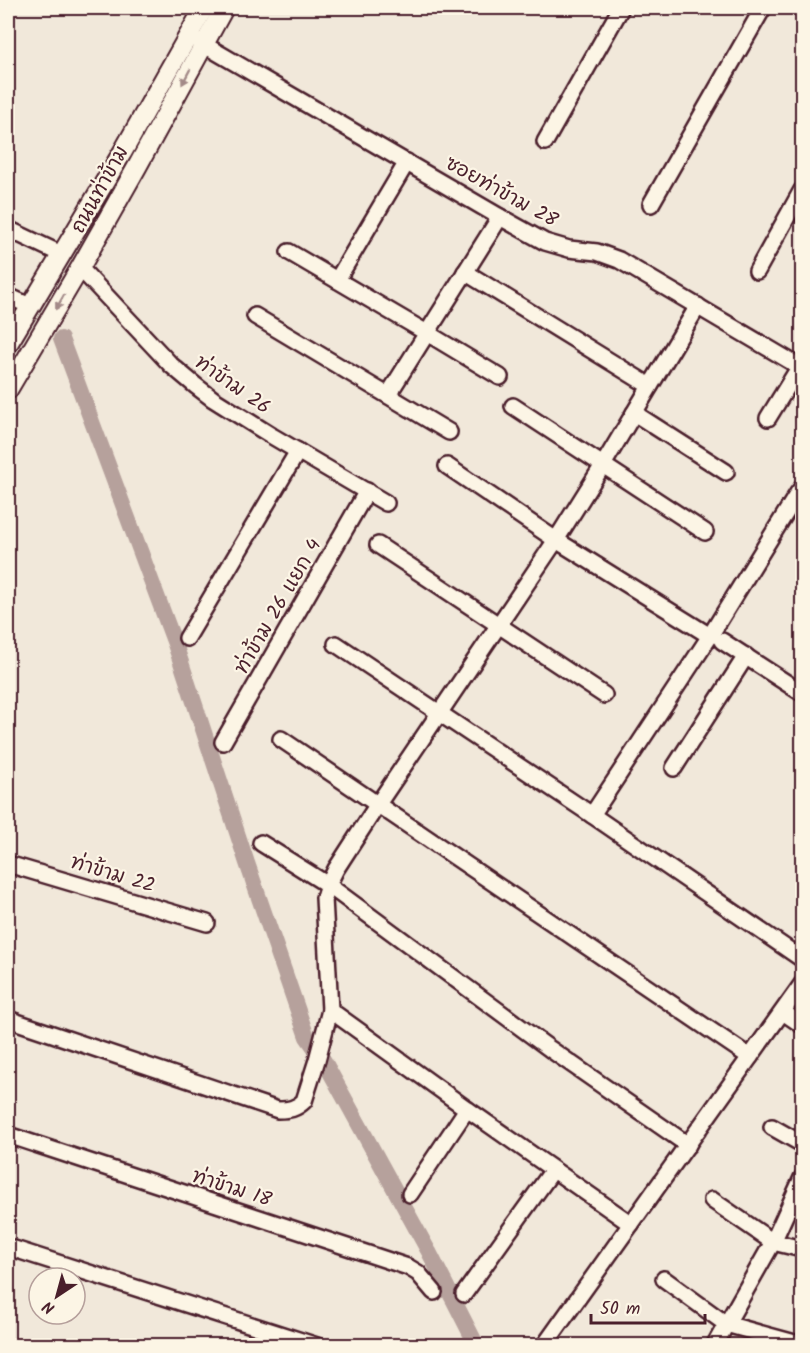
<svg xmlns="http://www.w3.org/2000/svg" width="810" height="1353" viewBox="0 0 810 1353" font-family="Kalam,'Playpen Sans Thai',sans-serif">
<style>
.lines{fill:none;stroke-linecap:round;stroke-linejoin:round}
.canal{stroke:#b6a19c;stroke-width:16}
.minor-casing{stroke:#4a1f2b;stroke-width:20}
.tertiary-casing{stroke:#4a1f2b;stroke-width:22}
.minor{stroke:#fcf5e5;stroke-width:15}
.tertiary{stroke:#fcf5e5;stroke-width:18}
.oneway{fill:#a38a88}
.labels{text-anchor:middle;stroke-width:4.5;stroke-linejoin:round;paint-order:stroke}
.street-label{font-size:20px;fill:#4a1f2b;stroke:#fcf5e5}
</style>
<rect width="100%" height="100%" fill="#f1e8da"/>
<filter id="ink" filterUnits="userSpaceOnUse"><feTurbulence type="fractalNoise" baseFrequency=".0167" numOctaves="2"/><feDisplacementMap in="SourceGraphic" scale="12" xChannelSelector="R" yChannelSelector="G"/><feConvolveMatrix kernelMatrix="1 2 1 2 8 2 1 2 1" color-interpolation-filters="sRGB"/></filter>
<g filter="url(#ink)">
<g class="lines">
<!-- canal -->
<path class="canal" d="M61,339L175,644L247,863L307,1037L324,1061L429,1252L477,1346"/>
<!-- minor casing -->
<g class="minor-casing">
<g id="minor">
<path d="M196,40L500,217L545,242L569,249L597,252L619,260L802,368"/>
<path d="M545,142L621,8"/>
<path d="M651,204L763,8"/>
<path d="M8,229L61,254"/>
<path d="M289,252L427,333L500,377"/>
<path d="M80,268L171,365L196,386L213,399L272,436L386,503"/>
<path d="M757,271L802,190"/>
<path d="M465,272L650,386"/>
<path d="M337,280L407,162"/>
<path d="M8,296L30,306"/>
<path d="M255,316L449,432"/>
<path d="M388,395L500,217"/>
<path d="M513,406L705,532"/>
<path d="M634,413L726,472"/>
<path d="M768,418L800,366"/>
<path d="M447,466L556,540L710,636"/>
<path d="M378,545L604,695"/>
<path d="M187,638L298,451"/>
<path d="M722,641L802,693"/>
<path d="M336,644L592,815L802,959"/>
<path d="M281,739L750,1057"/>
<path d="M223,742L367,491"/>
<path d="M674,768L746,656"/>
<path d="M592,815L710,636L798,493L802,488"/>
<path d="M261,843L328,885L550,1049L688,1145"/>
<path d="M8,864L207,923"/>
<path d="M330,1010L467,1109L631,1224"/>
<path d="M783,1012L802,1025"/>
<path d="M8,1019L278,1110C289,1110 296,1109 304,1101L317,1060L330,1010L324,898L328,885L336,869L378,804L556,540L603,465L698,306"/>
<path d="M772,1127L802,1144"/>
<path d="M8,1135L408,1267L418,1273L434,1292"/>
<path d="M410,1194L467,1109"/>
<path d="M712,1200L773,1242L802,1249"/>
<path d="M8,1247L317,1346"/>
<path d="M664,1279L726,1324L802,1345"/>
<path d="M464,1294L553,1170"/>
<path d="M544,1346L802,984"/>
<path d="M714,1346L773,1242L802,1178"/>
</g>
</g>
<!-- tertiary casing -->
<g class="tertiary-casing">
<g id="tertiary">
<path d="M8,344L122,153L204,8"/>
<path d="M8,390L80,268L137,167L224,8"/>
</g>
</g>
<!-- minor -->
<use href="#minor" class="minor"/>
<!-- tertiary -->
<use href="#tertiary" class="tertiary"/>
</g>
<!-- one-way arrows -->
<defs><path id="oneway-solid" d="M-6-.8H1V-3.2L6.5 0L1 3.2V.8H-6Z" transform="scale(1.5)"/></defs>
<g class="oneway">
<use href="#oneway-solid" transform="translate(186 77) rotate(118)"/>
<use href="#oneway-solid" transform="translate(60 302) rotate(120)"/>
</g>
</g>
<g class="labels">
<!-- street labels -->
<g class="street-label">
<text transform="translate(99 189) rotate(-61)" y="7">ถนนท่าข้าม</text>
<text transform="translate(502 191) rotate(29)" y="7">ซอยท่าข้าม 28</text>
<text transform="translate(233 384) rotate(35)" y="7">ท่าข้าม 26</text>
<text transform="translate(277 606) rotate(-60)" y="7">ท่าข้าม 26 แยก 4</text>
<text transform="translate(113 873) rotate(17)" y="7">ท่าข้าม 22</text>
<text transform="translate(232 1187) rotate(18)" y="7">ท่าข้าม 18</text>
</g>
</g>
<!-- margin -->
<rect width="810" height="1353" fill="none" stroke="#fcf5e5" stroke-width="30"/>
<rect x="15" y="15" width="780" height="1323" fill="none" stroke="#4a1f2b" stroke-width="2" filter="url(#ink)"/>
<!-- north arrow -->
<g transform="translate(57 1296) rotate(216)"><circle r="28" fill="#fcf5e5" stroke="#b59f9b" stroke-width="1.5"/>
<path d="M0-4.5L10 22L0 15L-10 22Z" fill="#4a1f2b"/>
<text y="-9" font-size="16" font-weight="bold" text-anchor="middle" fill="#4a1f2b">N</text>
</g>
<!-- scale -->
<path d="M591 1314v9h114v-9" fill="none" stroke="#4a1f2b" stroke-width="3"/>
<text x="600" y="1314" font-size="18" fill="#4a1f2b" stroke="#fcf5e5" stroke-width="4.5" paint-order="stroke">50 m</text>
</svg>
